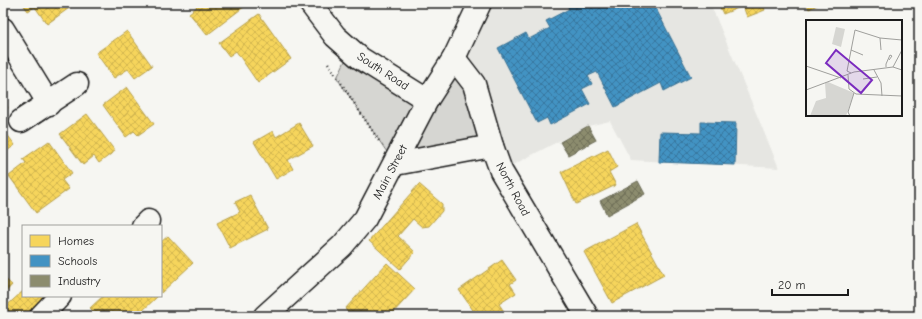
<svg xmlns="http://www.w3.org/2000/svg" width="922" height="319" viewBox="0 0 922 319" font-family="'Comic Neue',sans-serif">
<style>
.built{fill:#e6e6e2}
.grass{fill:#d6d6d2;stroke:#797977}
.homes{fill:url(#homes-cross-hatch);stroke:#b59e49}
.schools{fill:url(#schools-cross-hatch);stroke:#376f91}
.industry{fill:url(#industry-cross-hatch);stroke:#6a6a55}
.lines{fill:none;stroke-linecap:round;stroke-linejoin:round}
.minor-casing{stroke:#1c1c1c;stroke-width:25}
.tertiary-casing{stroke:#1c1c1c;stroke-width:25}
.path{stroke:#1c1c1c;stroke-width:2.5;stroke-dasharray:1 3;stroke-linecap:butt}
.minor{stroke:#f6f6f2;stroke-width:22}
.tertiary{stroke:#f6f6f2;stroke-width:22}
.labels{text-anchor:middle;stroke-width:4;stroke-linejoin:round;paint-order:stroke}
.street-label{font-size:12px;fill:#1c1c1c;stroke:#f6f6f2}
.inset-road{fill:none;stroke:#9f9f9c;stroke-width:1}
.view{fill:#7b2cbf;fill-opacity:0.15;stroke:#7b2cbf;stroke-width:2}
.inset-edge{fill:none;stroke:#1c1c1c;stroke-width:2}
</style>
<defs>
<pattern id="homes-cross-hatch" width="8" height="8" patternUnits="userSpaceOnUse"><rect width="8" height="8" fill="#f6d55c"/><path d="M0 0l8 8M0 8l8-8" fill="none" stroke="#d2b64f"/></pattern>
<pattern id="schools-cross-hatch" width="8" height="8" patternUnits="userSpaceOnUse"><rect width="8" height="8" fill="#4393c3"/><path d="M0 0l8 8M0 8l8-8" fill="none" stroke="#37779e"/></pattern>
<pattern id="industry-cross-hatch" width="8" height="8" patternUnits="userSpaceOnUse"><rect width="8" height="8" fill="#8c8c6e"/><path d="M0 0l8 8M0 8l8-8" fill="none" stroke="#72725a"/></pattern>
</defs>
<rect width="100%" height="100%" fill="#f6f6f2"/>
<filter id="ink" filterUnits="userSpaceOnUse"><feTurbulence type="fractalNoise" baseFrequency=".025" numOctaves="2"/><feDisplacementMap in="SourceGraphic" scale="8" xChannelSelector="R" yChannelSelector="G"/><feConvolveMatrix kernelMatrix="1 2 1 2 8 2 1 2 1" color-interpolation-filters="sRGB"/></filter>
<g filter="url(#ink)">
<!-- built -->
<path class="built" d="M480,3H710L779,168L631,160L610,121L588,126L501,171L454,58Z"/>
<!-- grass -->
<path class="grass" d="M360,58L427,100L454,58L492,146L395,164L337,78L345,61Z"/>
<!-- homes -->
<g class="homes">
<path d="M22,3H76L47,24L35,7L28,11Z"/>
<path d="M193,3H243L245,6L207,35L189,13L197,7Z"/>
<path d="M718,3H762L765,10L747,17L743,6L723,14Z"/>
<path d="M806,3H821L809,9Z"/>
<path d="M259,14L291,59L258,83L236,51L229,56L219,43Z"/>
<path d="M127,31L152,66L135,78L128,69L114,78L96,53Z"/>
<path d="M127,87L154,124L138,135L134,131L126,137L103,105Z"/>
<path d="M3,101L8,108L3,111Z"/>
<path d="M87,114L115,151L99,163L94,156L83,165L60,134Z"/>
<path d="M299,123L313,146L288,160L293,169L276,179L254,142L273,131L276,137Z"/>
<path d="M3,129L15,145L3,154Z"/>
<path d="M49,141L72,173L62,180L69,189L36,213L9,176L26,163L23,159Z"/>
<path d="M608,149L617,167L609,172L616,185L576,204L561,172Z"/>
<path d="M419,184L442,204V211L429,226L422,227L413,219L398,236L415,252L400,269L369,241Z"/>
<path d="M250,195L268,229L230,248L217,223L240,212L235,202Z"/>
<path d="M636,224L664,275L612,303L584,252Z"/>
<path d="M168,236L193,263L161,293V242Z"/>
<path d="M502,260L516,280L510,284L516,293L499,304L507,316H471L475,313L459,290Z"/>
<path d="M387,263L415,289L390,316H352L345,309Z"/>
<path d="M3,277L12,285L3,295Z"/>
<path d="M23,291V296H43L45,298L25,316H3V309Z"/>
<path d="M103,296H158L140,313L143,316H98L90,308Z"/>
</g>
<!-- schools -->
<g class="schools">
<path d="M566,3H653L691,77L664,91L661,83L615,107L597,72L588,76L592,84L582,89L590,104L550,125L547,118L537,123L498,48L526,33L529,39L550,28L546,21L569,9Z"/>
<path d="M701,122L736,123L735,165L659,162L660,132L701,133Z"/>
</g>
<!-- industry -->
<g class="industry">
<path d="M588,126L596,140L568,155L560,142Z"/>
<path d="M638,181L645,194L607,215L600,201Z"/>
</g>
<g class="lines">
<!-- minor casing -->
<g class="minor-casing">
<g id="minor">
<path d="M310,3L335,36L360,58L427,100"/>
<path d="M3,29L49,104"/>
<path d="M454,58L474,84L492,146"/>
<path d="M21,121L77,84"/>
<path d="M395,164L492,146L501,171L587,316"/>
<path d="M143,226L148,221"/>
<path d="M41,316L60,296"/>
</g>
</g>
<!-- tertiary casing -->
<g class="tertiary-casing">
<path id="tertiary" d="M265,316L342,246L365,219L427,100L454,58L480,3"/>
</g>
<!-- path -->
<path class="path" d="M328,63L379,141"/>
<!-- minor -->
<use href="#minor" class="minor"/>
<!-- tertiary -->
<use href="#tertiary" class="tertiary"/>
</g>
</g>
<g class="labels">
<!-- street labels -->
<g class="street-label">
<text transform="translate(383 71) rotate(33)" y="4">South Road</text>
<text transform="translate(390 172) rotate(-62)" y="4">Main Street</text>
<text transform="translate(513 189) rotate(62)" y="4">North Road</text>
</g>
</g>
<!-- overview -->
<g transform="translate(806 20)">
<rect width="96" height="96" fill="#f6f6f2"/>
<path d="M22,62L48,73L40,96H4L10,81L20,78L19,63Z" fill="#d6d6d2"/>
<path d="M30,7L39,9L35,27L26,24Z" fill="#d6d6d2"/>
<path class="inset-road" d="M74,18L75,30M45,30L57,35M0,46L35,58M80,47V44L84,35L86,36L83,40M87,47L96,30M68,50L75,63L76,76M45,53L41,51L49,10L74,18L96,20M42,55L43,69L50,74L96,76M57,59L71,57M0,70L48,52L87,47L96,50M44,96L42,92L48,73"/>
<path class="view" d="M30,30L66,60L55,73L20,43Z"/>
<rect width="96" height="96" class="inset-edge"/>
</g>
<!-- margin -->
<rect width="922" height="319" fill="none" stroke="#f6f6f2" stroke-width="16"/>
<rect x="8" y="8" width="906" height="303" fill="none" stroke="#1c1c1c" stroke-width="1.5" filter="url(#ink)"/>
<!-- legend -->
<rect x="22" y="225" width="140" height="72" fill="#f6f6f2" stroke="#9f9f9c"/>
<rect x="30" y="235" width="20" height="12" fill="#f6d55c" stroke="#9f9f9c"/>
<text x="58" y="245" font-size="12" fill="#1c1c1c">Homes</text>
<rect x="30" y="255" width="20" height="12" fill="#4393c3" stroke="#9f9f9c"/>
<text x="58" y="265" font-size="12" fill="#1c1c1c">Schools</text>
<rect x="30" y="275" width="20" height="12" fill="#8c8c6e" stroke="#9f9f9c"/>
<text x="58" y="285" font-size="12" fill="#1c1c1c">Industry</text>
<!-- scale -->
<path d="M772 289v6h76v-6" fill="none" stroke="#1c1c1c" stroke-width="2"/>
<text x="778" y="289" font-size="12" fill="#1c1c1c" stroke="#f6f6f2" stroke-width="3" paint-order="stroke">20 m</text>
</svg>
